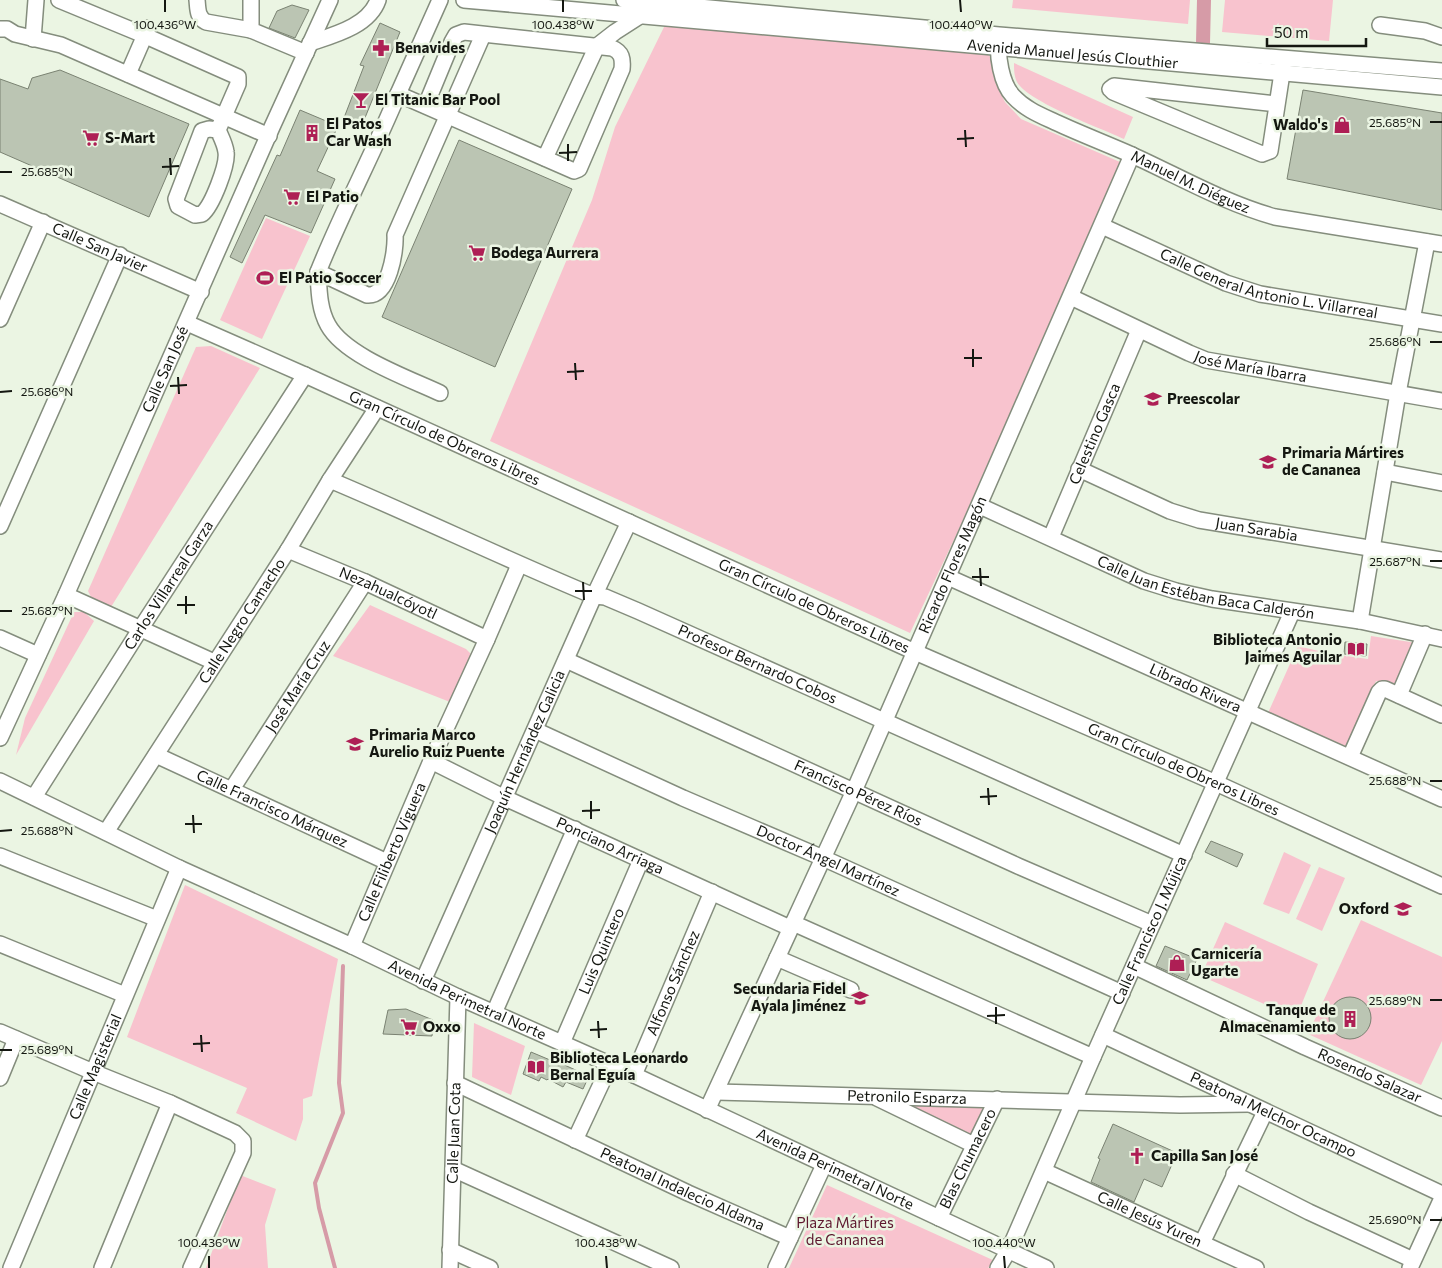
<svg xmlns="http://www.w3.org/2000/svg" width="1442" height="1268" viewBox="0 0 1442 1268" font-family="Commissioner,sans-serif">
<style>
.green{fill:#f8c3ce}
.lines{fill:none;stroke-linecap:round;stroke-linejoin:round}
.stream{stroke:#d69ba7;stroke-width:4}
.canal{stroke:#d69ba7;stroke-width:14}
.building{fill:#bbc5b3;stroke:#7a8272}
.minor-casing{stroke:#848d7d;stroke-width:18}
.minor{stroke:#fff;stroke-width:15}
.ticks{fill:none;stroke:#141711;stroke-width:2}
.labels{text-anchor:middle;stroke-width:5;stroke-linejoin:round;paint-order:stroke}
.poi-label{font-size:15px;font-weight:bold;fill:#141711;stroke:#ebf5e3;text-anchor:start}
.street-label{font-size:15px;fill:#141711;stroke:#ebf5e3}
.park-label{font-size:15px;fill:#5e182f;stroke:#ebf5e3}
.ticks-label{font-size:12px;text-anchor:middle;fill:#141711;stroke:#ebf5e3;stroke-width:5;stroke-linejoin:round;paint-order:stroke}
</style>
<rect width="100%" height="100%" fill="#ebf5e3"/>
<!-- green -->
<g class="green">
<path d="M1013,0H1190L1188,24L1012,8Z"/>
<path d="M1225,0H1333L1329,41L1222,32Z"/>
<path d="M665,25L987,54L992,58L996,84L1005,102L1021,119L1120,162L959,529L910,633L490,441L592,200L615,127Z"/>
<path d="M1014,63L1133,117L1124,139C1101,128 1028,102 1017,82C1014,76 1014,69 1014,63Z"/>
<path d="M266,218L310,236L262,339L220,320Z"/>
<path d="M211,346L260,368L111,607L91,597L88,591L196,347Z"/>
<path d="M370,605L466,649L471,654L450,702L333,656Z"/>
<path d="M74,612H84L94,621L16,755L25,718Z"/>
<path d="M1371,636L1417,643L1396,688L1376,681L1348,748L1268,713L1298,646L1331,654L1368,659Z"/>
<path d="M1284,852L1311,865L1289,914L1263,904Z"/>
<path d="M1319,867L1345,878L1322,931L1296,919Z"/>
<path d="M185,885L338,959L312,1096L303,1099V1119L296,1141L236,1113L247,1088L127,1037Z"/>
<path d="M1361,920L1442,957V1041L1421,1085L1308,1034Z"/>
<path d="M1225,922L1318,964L1296,1018L1201,976Z"/>
<path d="M474,1023L525,1046L511,1095L472,1077Z"/>
<path d="M894,1102L991,1105L974,1138Z"/>
<path d="M240,1175L276,1189L265,1225L268,1268H206Z"/>
<path d="M827,1185L995,1261L988,1268H789Z"/>
</g>
<g class="lines">
<!-- stream -->
<path class="stream" d="M335,1268L319,1208L315,1183L343,1113L339,1083L343,966"/>
<!-- canal -->
<path class="canal" d="M1203,43L1204,0"/>
</g>
<!-- building -->
<g class="building">
<path d="M292,5L309,10L295,38L269,28L277,11Z"/>
<path d="M380,23L400,32L360,130L342,123L364,66L360,65Z"/>
<path d="M60,70L189,124L149,217L0,152V79L28,89L32,78Z"/>
<path d="M1303,90L1442,113V210L1287,179Z"/>
<path d="M300,110L338,126L317,171L335,179L311,233L265,215L242,263L230,257L277,155L280,156Z"/>
<path d="M459,140L572,189L495,367L382,317Z"/>
<path d="M1345,642L1367,644L1366,656L1344,654Z"/>
<path d="M1211,841L1243,854L1237,867L1205,852Z"/>
<path d="M1165,946L1197,959L1187,980L1156,966Z"/>
<circle cx="1350" cy="1018" r="21"/>
<path d="M406,1009L433,1020L432,1036L383,1034L388,1010Z"/>
<path d="M531,1052L550,1060L551,1059L589,1076L583,1089L566,1082L563,1087L548,1079L547,1080L541,1077L539,1081L523,1074Z"/>
<path d="M1113,1124L1177,1153L1162,1187L1144,1179L1134,1202L1091,1182L1100,1159L1098,1158Z"/>
</g>
<g class="lines">
<!-- minor casing -->
<g class="minor-casing">
<g id="minor">
<path d="M59,0L139,33L238,77V84L218,130C221,137 225,144 226,152C228,165 212,206 202,214L195,215L178,206L176,199L202,131L209,129L218,130"/>
<path d="M197,0C198,9 197,17 206,22L251,30"/>
<path d="M251,0V30L306,53"/>
<path id="s1" d="M464,0L1442,87"/>
<path d="M624,0L999,35L1442,71"/>
<path d="M1380,25L1425,31L1442,37"/>
<path d="M0,29H7L15,34L61,45L269,136"/>
<path d="M33,39L36,0"/>
<path id="s2" d="M999,39C997,56 1001,83 1013,96C1025,109 1040,115 1055,122C1081,134 1107,144 1132,155C1180,177 1225,203 1275,217L1442,244"/>
<path d="M310,43C334,35 369,26 378,0"/>
<path d="M128,74L148,28"/>
<path d="M398,94C373,154 342,212 318,272L367,295C389,297 396,251 395,235L483,35"/>
<path d="M1277,104L1114,86L1110,89L1113,92L1262,154L1270,151L1282,73L1283,63"/>
<path d="M426,105L452,42L456,35L464,32L612,48C622,52 623,59 622,69L579,169L574,171L398,94L440,0"/>
<path d="M545,158L597,46L615,32L643,14"/>
<path id="s3" d="M0,204L201,292"/>
<path id="s4" d="M1102,226L1226,283L1260,294L1442,324"/>
<path d="M318,272C319,290 319,309 328,325C345,356 408,378 440,393"/>
<path id="s5" d="M1071,297L1189,353L1206,360L1442,401"/>
<path d="M0,319L43,222"/>
<path id="s6" d="M187,323L305,375L915,652L1216,783L1442,886"/>
<path id="s7" d="M1079,469L1170,511L1199,520L1442,560"/>
<path d="M1385,472L1442,483"/>
<path id="s8" d="M330,480C418,517 505,559 594,596L605,597L638,611L1184,855"/>
<path id="s9" d="M980,506L1144,581L1176,591L1212,599L1360,621L1442,639"/>
<path d="M0,526L120,255"/>
<path id="s10" d="M1051,537L1139,330"/>
<path id="s11" d="M288,550L365,582L487,639"/>
<path id="s12" d="M948,577L1442,799"/>
<path d="M66,595L214,662"/>
<path d="M1360,621L1398,393L1427,242"/>
<path d="M0,638L38,655"/>
<path id="s13" d="M566,660L1018,866L1152,924"/>
<path d="M1399,695L1425,634"/>
<path id="s14" d="M535,730L683,798L823,858L1122,993"/>
<path id="s15" d="M0,738L66,595L272,127L330,0"/>
<path id="s16" d="M156,755L387,862"/>
<path d="M1350,757L1379,692L1382,689H1385L1442,715"/>
<path id="s17" d="M431,761L505,798L790,928"/>
<path id="s18" d="M0,781L179,868L352,946L458,997L634,1075L1046,1268"/>
<path id="s19" d="M232,789L365,582"/>
<path id="s20" d="M34,797L141,628L305,375"/>
<path id="s21" d="M106,832L288,550L330,480L377,408"/>
<path d="M0,856L157,919"/>
<path d="M793,923L1093,1057"/>
<path d="M0,944L125,995"/>
<path id="s22" d="M352,946L431,761L487,639L519,565"/>
<path d="M777,958L851,990"/>
<path id="s23" d="M1134,966L1305,1047L1442,1108"/>
<path id="s24" d="M423,981L594,596L629,522"/>
<path d="M494,1013L575,829"/>
<path d="M0,1032L93,1072L170,1103L235,1133L243,1141V1153L191,1268"/>
<path id="s25" d="M1103,1035L1442,1194"/>
<path id="s26" d="M562,1043L641,860"/>
<path id="s27" d="M634,1075L712,892"/>
<path d="M0,1078L16,1039"/>
<path id="s28" d="M455,1083L688,1193L790,1238"/>
<path id="s29" d="M716,1092L1180,1105L1249,1104"/>
<path d="M877,1098L974,1145"/>
<path id="s30" d="M707,1110L854,791L1132,155"/>
<path d="M575,1140L610,1065"/>
<path d="M453,1169L671,1268"/>
<path id="s31" d="M1044,1171L1256,1268"/>
<path d="M1234,1174L1309,1212L1413,1260"/>
<path id="s32" d="M939,1218L997,1099"/>
<path d="M1202,1243L1265,1112"/>
<path d="M450,1250L490,1268"/>
<path id="s33" d="M11,1268L179,868"/>
<path d="M102,1268L170,1103"/>
<path id="s34" d="M450,1268L458,997"/>
<path d="M776,1268L824,1165"/>
<path id="s35" d="M998,1268L1009,1250L1093,1057L1292,612"/>
<path d="M1410,1268L1442,1198"/>
</g>
</g>
<!-- minor -->
<use href="#minor" class="minor"/>
</g>
<!-- ticks -->
<path class="ticks" d="M165,0V12M563,0V12M960,0L961,12M1430,122H1442M965,130L966,147M957,139L974,138M568,144V161M559,153L577,152M170,158L171,175M162,167L179,166M0,172H12M1430,342H1442M973,349V367M964,358H982M575,363L576,380M567,372L584,371M178,377L179,394M170,386L187,385M0,392L12,391M1430,561H1442M980,568L981,586M972,577H989M583,582L584,600M575,591H592M186,596V614M177,605H195M0,611H12M1430,781H1442M988,788L989,805M980,797L997,796M591,801V819M582,811L600,810M193,815L194,833M185,824H202M0,831L12,830M1430,1000H1442M996,1007V1024M987,1016L1005,1015M598,1021L599,1038M590,1030L607,1029M201,1035L202,1052M193,1044L210,1043M0,1050H12M1430,1220H1442M209,1256V1268M606,1256L607,1268M1004,1256L1005,1268"/>
<!-- icons -->
<defs>
<g id="pharmacy-bare" transform="scale(1.35)"><path d="M-2-6h4v4h4v4h-4v4h-4v-4h-4v-4h4Z" fill="#ae1f55" stroke="#ebf5e3" stroke-width="2.5" paint-order="stroke"/></g>
<g id="bar-bare" transform="scale(1.35)"><path d="M-6-5H6L.8 .8V4.5H3.5V6h-7V4.5H-.8V.8Z" fill="#ae1f55" stroke="#ebf5e3" stroke-width="2.5" paint-order="stroke"/></g>
<g id="shop-bare" transform="scale(1.35)"><path d="M-5-2.5h2.3a2.7 3.5 0 0 1 5.4 0H5L5.5 6h-11ZM-1.5-2.5h3a1.5 2.3 0 0 0-3 0Z" fill="#ae1f55" stroke="#ebf5e3" stroke-width="2.5" paint-order="stroke"/></g>
<g id="building-bare" transform="scale(1.35)"><path d="M-4-6H4V6H1V3H-1V6H-4ZM-2.5-4.3h1.7v1.8h-1.7ZM.8-4.3h1.7v1.8H.8ZM-2.5-1h1.7V.8h-1.7ZM.8-1h1.7V.8H.8Z" fill="#ae1f55" stroke="#ebf5e3" stroke-width="2.5" paint-order="stroke"/></g>
<g id="supermarket-bare" transform="scale(1.35)"><path d="M-6-5.5h2.5l.6 2H6L4.5 2H-2.5L-4.4-4H-6ZM-1.5 3.2a1.3 1.3 0 1 0 .1 0ZM3 3.2a1.3 1.3 0 1 0 .1 0Z" fill="#ae1f55" stroke="#ebf5e3" stroke-width="2.5" paint-order="stroke"/></g>
<g id="stadium-bare" transform="scale(1.35)"><path d="M0-5a6.5 5 0 1 0 0 10a6.5 5 0 1 0 0-10ZM-3.5-1.8h7v3.6h-7Z" fill="#ae1f55" stroke="#ebf5e3" stroke-width="2.5" paint-order="stroke"/></g>
<g id="school-bare" transform="scale(1.35)"><path d="M0-5L7-2L0 1L-7-2ZM-4 1L0 2.5L4 1V4Q0 6-4 4Z" fill="#ae1f55" stroke="#ebf5e3" stroke-width="2.5" paint-order="stroke"/></g>
<g id="library-bare" transform="scale(1.35)"><path d="M-6-4Q-3-5.5-.7-3.5V5Q-3 3-6 4ZM6-4Q3-5.5 .7-3.5V5Q3 3 6 4Z" fill="#ae1f55" stroke="#ebf5e3" stroke-width="2.5" paint-order="stroke"/></g>
<g id="church-bare" transform="scale(1.35)"><path d="M-1.2-6h2.4v3.5h3.3v2.4h-3.3V6h-2.4V-.1h-3.3v-2.4h3.3Z" fill="#ae1f55" stroke="#ebf5e3" stroke-width="2.5" paint-order="stroke"/></g>
</defs>
<g fill-rule="evenodd">
<use href="#pharmacy-bare" x="381" y="48"/>
<use href="#bar-bare" x="361" y="100"/>
<use href="#shop-bare" x="1342" y="125"/>
<use href="#building-bare" x="312" y="133"/>
<use href="#supermarket-bare" x="91" y="138"/>
<use href="#supermarket-bare" x="292" y="197"/>
<use href="#supermarket-bare" x="477" y="253"/>
<use href="#stadium-bare" x="265" y="278"/>
<use href="#school-bare" x="1153" y="399"/>
<use href="#school-bare" x="1268" y="462"/>
<use href="#library-bare" x="1356" y="649"/>
<use href="#school-bare" x="355" y="744"/>
<use href="#school-bare" x="1403" y="909"/>
<use href="#shop-bare" x="1177" y="963"/>
<use href="#school-bare" x="860" y="998"/>
<use href="#building-bare" x="1350" y="1019"/>
<use href="#supermarket-bare" x="409" y="1027"/>
<use href="#library-bare" x="536" y="1067"/>
<use href="#church-bare" x="1137" y="1156"/>
</g>
<g class="labels">
<!-- poi labels -->
<g class="poi-label">
<text x="395" y="53">Benavides</text>
<text x="375" y="105">El Titanic Bar Pool</text>
<text x="326" y="129">El Patos<tspan x="326" dy="17">Car Wash</tspan></text>
<text x="1328" y="130" text-anchor="end">Waldo's</text>
<text x="105" y="143">S-Mart</text>
<text x="306" y="202">El Patio</text>
<text x="491" y="258">Bodega Aurrera</text>
<text x="279" y="283">El Patio Soccer</text>
<text x="1167" y="404">Preescolar</text>
<text x="1282" y="458">Primaria Mártires<tspan x="1282" dy="17">de Cananea</tspan></text>
<text x="1342" y="645" text-anchor="end">Biblioteca Antonio<tspan x="1342" dy="17">Jaimes Aguilar</tspan></text>
<text x="369" y="740">Primaria Marco<tspan x="369" dy="17">Aurelio Ruiz Puente</tspan></text>
<text x="1389" y="914" text-anchor="end">Oxford</text>
<text x="1191" y="959">Carnicería<tspan x="1191" dy="17">Ugarte</tspan></text>
<text x="846" y="994" text-anchor="end">Secundaria Fidel<tspan x="846" dy="17">Ayala Jiménez</tspan></text>
<text x="1336" y="1015" text-anchor="end">Tanque de<tspan x="1336" dy="17">Almacenamiento</tspan></text>
<text x="423" y="1032">Oxxo</text>
<text x="550" y="1063">Biblioteca Leonardo<tspan x="550" dy="17">Bernal Eguía</tspan></text>
<text x="1151" y="1161">Capilla San José</text>
</g>
<!-- street labels -->
<g class="street-label">
<text dy="5" stroke="none"><textPath href="#s1" startOffset="611">Avenida Manuel Jesús Clouthier</textPath></text>
<text dy="5" stroke="none"><textPath href="#s2" startOffset="258">Manuel M. Diéguez</textPath></text>
<text dy="5" stroke="none"><textPath href="#s3" startOffset="109">Calle San Javier</textPath></text>
<text dy="5" stroke="none"><textPath href="#s4" startOffset="178">Calle General Antonio L. Villarreal</textPath></text>
<text dy="5" stroke="none"><textPath href="#s5" startOffset="194">José María Ibarra</textPath></text>
<text dy="5" stroke="none"><textPath href="#s15" startOffset="404">Calle San José</textPath></text>
<text dy="5" stroke="none"><textPath href="#s10" startOffset="112">Celestino Gasca</textPath></text>
<text dy="5" stroke="none"><textPath href="#s6" startOffset="282">Gran Círculo de Obreros Libres</textPath></text>
<text dy="5" stroke="none"><textPath href="#s7" startOffset="189">Juan Sarabia</textPath></text>
<text dy="5" stroke="none"><textPath href="#s30" startOffset="598">Ricardo Flores Magón</textPath></text>
<text dy="5" stroke="none"><textPath href="#s20" startOffset="251">Carlos Villarreal Garza</textPath></text>
<text dy="5" stroke="none"><textPath href="#s9" startOffset="242">Calle Juan Estéban Baca Calderón</textPath></text>
<text dy="5" stroke="none"><textPath href="#s11" startOffset="109">Nezahualcóyotl</textPath></text>
<text dy="5" stroke="none"><textPath href="#s6" startOffset="688">Gran Círculo de Obreros Libres</textPath></text>
<text dy="5" stroke="none"><textPath href="#s21" startOffset="251">Calle Negro Camacho</textPath></text>
<text dy="5" stroke="none"><textPath href="#s8" startOffset="466">Profesor Bernardo Cobos</textPath></text>
<text dy="5" stroke="none"><textPath href="#s19" startOffset="122">José María Cruz</textPath></text>
<text dy="5" stroke="none"><textPath href="#s12" startOffset="271">Librado Rivera</textPath></text>
<text dy="5" stroke="none"><textPath href="#s24" startOffset="251">Joaquín Hernández Galicia</textPath></text>
<text dy="5" stroke="none"><textPath href="#s6" startOffset="1092">Gran Círculo de Obreros Libres</textPath></text>
<text dy="5" stroke="none"><textPath href="#s13" startOffset="321">Francisco Pérez Ríos</textPath></text>
<text dy="5" stroke="none"><textPath href="#s16" startOffset="128">Calle Francisco Márquez</textPath></text>
<text dy="5" stroke="none"><textPath href="#s17" startOffset="198">Ponciano Arriaga</textPath></text>
<text dy="5" stroke="none"><textPath href="#s22" startOffset="102">Calle Filiberto Viguera</textPath></text>
<text dy="5" stroke="none"><textPath href="#s14" startOffset="321">Doctor Ángel Martínez</textPath></text>
<text dy="5" stroke="none"><textPath href="#s35" startOffset="370">Calle Francisco J. Mújica</textPath></text>
<text dy="5" stroke="none"><textPath href="#s26" startOffset="100">Luis Quintero</textPath></text>
<text dy="5" stroke="none"><textPath href="#s27" startOffset="100">Alfonso Sánchez</textPath></text>
<text dy="5" stroke="none"><textPath href="#s18" startOffset="516">Avenida Perimetral Norte</textPath></text>
<text dy="5" stroke="none"><textPath href="#s33" startOffset="218">Calle Magisterial</textPath></text>
<text dy="5" stroke="none"><textPath href="#s23" startOffset="260">Rosendo Salazar</textPath></text>
<text dy="5" stroke="none"><textPath href="#s29" startOffset="191">Petronilo Esparza</textPath></text>
<text dy="5" stroke="none"><textPath href="#s25" startOffset="188">Peatonal Melchor Ocampo</textPath></text>
<text dy="5" stroke="none"><textPath href="#s34" startOffset="135">Calle Juan Cota</textPath></text>
<text dy="5" stroke="none"><textPath href="#s32" startOffset="66">Blas Chumacero</textPath></text>
<text dy="5" stroke="none"><textPath href="#s18" startOffset="921">Avenida Perimetral Norte</textPath></text>
<text dy="5" stroke="none"><textPath href="#s28" startOffset="251">Peatonal Indalecio Aldama</textPath></text>
<text dy="5" stroke="none"><textPath href="#s31" startOffset="116">Calle Jesús Yuren</textPath></text>
</g>
<!-- park labels -->
<g class="park-label">
<text x="845" y="1228">Plaza Mártires<tspan x="845" dy="17">de Cananea</tspan></text>
</g>
</g>
<g class="ticks-label">
<text x="165" y="29">100.436°W</text>
<text x="563" y="29">100.438°W</text>
<text x="961" y="29">100.440°W</text>
<text x="1395" y="127">25.685°N</text>
<text x="47" y="176">25.685°N</text>
<text x="1395" y="346">25.686°N</text>
<text x="47" y="396">25.686°N</text>
<text x="1395" y="566">25.687°N</text>
<text x="47" y="615">25.687°N</text>
<text x="1395" y="785">25.688°N</text>
<text x="47" y="835">25.688°N</text>
<text x="1395" y="1005">25.689°N</text>
<text x="47" y="1054">25.689°N</text>
<text x="1395" y="1224">25.690°N</text>
<text x="209" y="1247">100.436°W</text>
<text x="606" y="1247">100.438°W</text>
<text x="1004" y="1247">100.440°W</text>
</g>
<!-- scale -->
<path d="M1267 38v8h99v-8" fill="none" stroke="#141711" stroke-width="2.5"/>
<text x="1274" y="38" font-size="15" fill="#141711" stroke="#ebf5e3" stroke-width="4" paint-order="stroke">50 m</text>
</svg>
